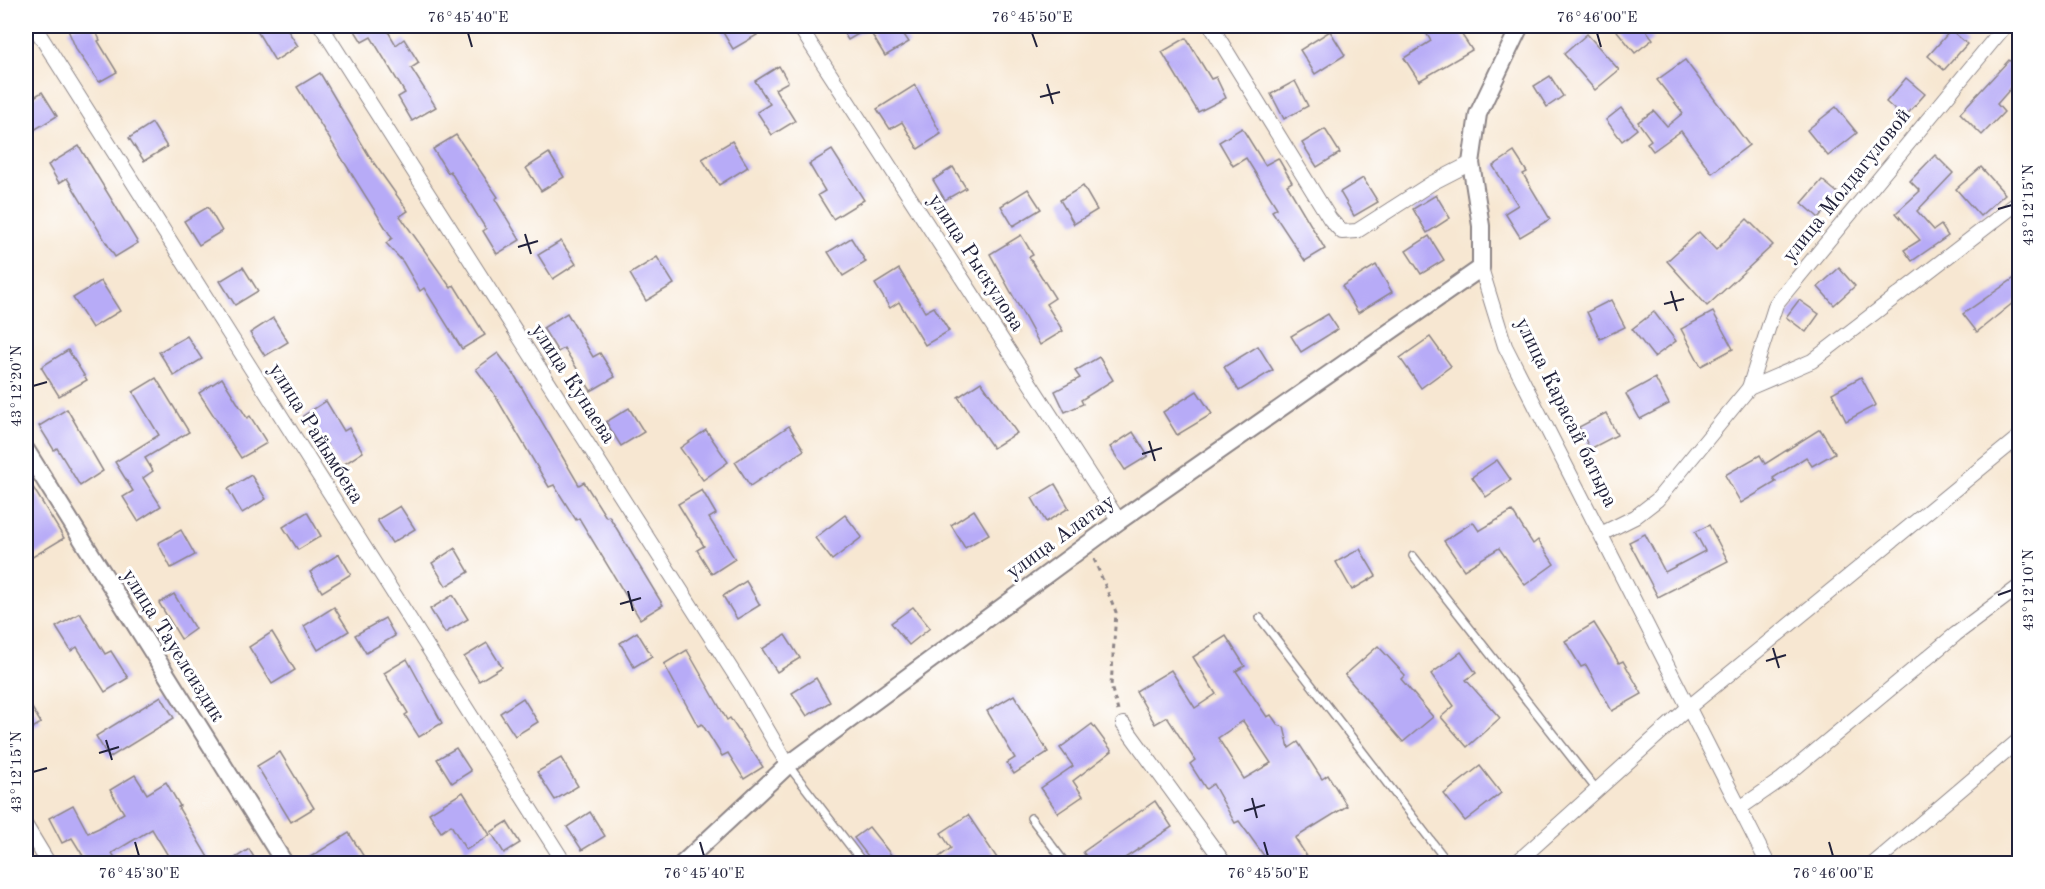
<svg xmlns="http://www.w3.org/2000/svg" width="2045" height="889" viewBox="0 0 2045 889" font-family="'Old Standard TT',serif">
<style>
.building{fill:#b7abf7;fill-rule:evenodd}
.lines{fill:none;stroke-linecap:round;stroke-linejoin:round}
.service-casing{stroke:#8c8486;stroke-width:10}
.minor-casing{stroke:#8c8486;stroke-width:16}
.tertiary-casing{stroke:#8c8486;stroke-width:20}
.path{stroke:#8c8486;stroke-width:3;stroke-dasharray:4.5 4.5;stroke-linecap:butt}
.service{stroke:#fff;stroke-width:7}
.minor{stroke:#fff;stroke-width:14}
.tertiary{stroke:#fff;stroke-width:16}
.ticks{fill:none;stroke:#22223b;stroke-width:2}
.labels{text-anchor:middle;stroke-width:6;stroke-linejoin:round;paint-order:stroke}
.street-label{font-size:21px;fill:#22223b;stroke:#fff}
.neatline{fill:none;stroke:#22223b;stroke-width:2}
.ticks-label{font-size:15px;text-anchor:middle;fill:#22223b}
</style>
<rect width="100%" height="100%" fill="#fff"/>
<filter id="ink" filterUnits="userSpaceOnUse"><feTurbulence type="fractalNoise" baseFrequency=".0167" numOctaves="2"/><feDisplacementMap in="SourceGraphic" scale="12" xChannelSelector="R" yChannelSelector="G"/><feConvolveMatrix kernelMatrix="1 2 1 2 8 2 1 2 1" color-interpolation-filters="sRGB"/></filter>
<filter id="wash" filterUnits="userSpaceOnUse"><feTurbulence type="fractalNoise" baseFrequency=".008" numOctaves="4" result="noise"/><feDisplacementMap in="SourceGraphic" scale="24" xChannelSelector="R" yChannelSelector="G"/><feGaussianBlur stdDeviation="1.35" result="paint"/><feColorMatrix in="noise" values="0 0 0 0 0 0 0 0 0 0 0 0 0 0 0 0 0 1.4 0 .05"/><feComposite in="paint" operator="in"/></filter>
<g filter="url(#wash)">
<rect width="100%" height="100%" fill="#f7e7d2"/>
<g id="blocks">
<!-- building -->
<g class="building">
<path d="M77,26H93L100,40L98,41L117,72L99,82L77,51L68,30Z"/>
<path d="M254,26H285L298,46L275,61Z"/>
<path d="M352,26H390L386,28L396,45L404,39L419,63L411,68L436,107L412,121L398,97L405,93L371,37L362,42Z"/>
<path d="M719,26H751L757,35L733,49Z"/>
<path d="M839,26H872L848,40Z"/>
<path d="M882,26H898L909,42L885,56L871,33Z"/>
<path d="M1422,26H1456L1472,50L1419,81L1404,58L1431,41Z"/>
<path d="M1613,26H1643L1653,39L1635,53Z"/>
<path d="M1951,30L1967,44L1944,70L1928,56Z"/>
<path d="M1330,31L1345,55L1315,74L1300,50Z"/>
<path d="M1587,34L1619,70L1595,90L1564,54Z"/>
<path d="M1186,38L1211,79L1216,77L1226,98L1198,112L1162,52Z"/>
<path d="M1685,60L1749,145L1712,173L1681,131L1653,151L1647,143L1651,140L1638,122L1654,111L1667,126L1683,113L1657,80Z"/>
<path d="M2009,60L2019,69V79L1997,104L2004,112L1982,135L1960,113Z"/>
<path d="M779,66L788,82L775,89L795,121L772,135L757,112L770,104L755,81Z"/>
<path d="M320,73L371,159L408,211L400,216L451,288L454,285L485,335L462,349L424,288L420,291L403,262L386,243L392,238L297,87Z"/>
<path d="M1550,76L1563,96L1547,107L1534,86Z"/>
<path d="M1906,78L1925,94L1904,118L1886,102Z"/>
<path d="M1295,81L1308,106L1284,119L1271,94Z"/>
<path d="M915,85L941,134L918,149L902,122L890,129L877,109Z"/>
<path d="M42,92L57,116L26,135V102Z"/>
<path d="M1836,107L1857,133L1828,156L1807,130Z"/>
<path d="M1621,108L1637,129L1622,141L1606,120Z"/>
<path d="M152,123L167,147L144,161L129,138Z"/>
<path d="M1242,128L1265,165L1278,158L1292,182L1287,185L1325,249L1305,261L1272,211L1277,208L1246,158L1233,166L1219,142Z"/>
<path d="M1325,129L1340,153L1317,167L1302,143Z"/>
<path d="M456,135L498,197L495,199L520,240L497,254L483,231L486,229L450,171L448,173L433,149Z"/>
<path d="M732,141L748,167L719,185L702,159Z"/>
<path d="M79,146L138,243L115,257L67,178L59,183L48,165Z"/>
<path d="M832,150L864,200L833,219L818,195L825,191L809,164Z"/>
<path d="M1514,152L1527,172L1523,174L1550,219L1520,237L1505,213L1518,205L1493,166Z"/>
<path d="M549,153L564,177L541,191L526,168Z"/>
<path d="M1935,155L1953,173L1917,211L1934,230L1941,225L1948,236L1912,261L1904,250L1920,240L1896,213L1920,191L1910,181Z"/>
<path d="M953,167L966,188L945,200L933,180Z"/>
<path d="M1981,167L2005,194L1980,216L1956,189Z"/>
<path d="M1363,178L1378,202L1354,216L1340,192Z"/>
<path d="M1822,180L1839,194L1819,218L1802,203Z"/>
<path d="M1083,186L1097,210L1074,224L1060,200Z"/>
<path d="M1028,189L1041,209L1013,226L1001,206Z"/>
<path d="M1436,195L1450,218L1427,233L1413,209Z"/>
<path d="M208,207L222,231L199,245L184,221Z"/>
<path d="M1747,219L1773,245L1707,306L1667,261L1699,232L1716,250Z"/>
<path d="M1021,235L1033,255L1029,257L1055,298L1046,304L1063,331L1040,345L990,254Z"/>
<path d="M1429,236L1444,260L1421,274L1406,251Z"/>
<path d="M851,238L866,262L843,276L828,252Z"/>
<path d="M561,241L576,264L553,279L538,255Z"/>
<path d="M657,257L674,284L646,301L630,274Z"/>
<path d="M1376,265L1392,292L1358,313L1342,286Z"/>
<path d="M243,267L258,291L235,305L220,281Z"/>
<path d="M1839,268L1855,286L1834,305L1818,287Z"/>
<path d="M899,269L925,312L934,307L949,331L925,345L899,302L890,308L875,284Z"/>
<path d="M2019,275V298L1977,332L1963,314Z"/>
<path d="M101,281L120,311L92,328L73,298Z"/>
<path d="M1611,300L1625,327L1600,339L1587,312Z"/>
<path d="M1799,300L1819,314L1806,332L1786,317Z"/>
<path d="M1654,312L1676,341L1654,357L1632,329Z"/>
<path d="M1713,312L1733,349L1701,366L1681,329Z"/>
<path d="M567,313L593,357L600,353L615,377L591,391L564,348L558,352L543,328Z"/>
<path d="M1328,314L1338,329L1301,352L1291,336Z"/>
<path d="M273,318L288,342L265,356L250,333Z"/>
<path d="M187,336L202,359L174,376L159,352Z"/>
<path d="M1430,337L1451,366L1421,388L1400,358Z"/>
<path d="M1258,346L1273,370L1239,391L1224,367Z"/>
<path d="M68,350L87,380L59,396L41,367Z"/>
<path d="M498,353L515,376L579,485L584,482L606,517L609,516L663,605L640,619L579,518L576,520L554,485L549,487L493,392L476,369Z"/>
<path d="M1099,357L1113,380L1081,400L1083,404L1065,412L1055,391L1080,378L1075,371Z"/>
<path d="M1861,377L1876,405L1846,421L1832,393Z"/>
<path d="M156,378L189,432L145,458L153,471L143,478L161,506L138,521L123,497L133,491L115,462L159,435L133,392Z"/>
<path d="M222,378L247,418L250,416L267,443L241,458L199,393Z"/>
<path d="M1655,378L1669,404L1640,419L1626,394Z"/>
<path d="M981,382L1017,433L993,448L958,397Z"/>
<path d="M1197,391L1212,414L1177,435L1163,412Z"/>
<path d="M326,401L344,431L349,428L363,452L340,467L322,437L318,439L303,416Z"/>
<path d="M629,408L644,432L621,446L606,422Z"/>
<path d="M67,409L103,471L80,486L57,448L54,450L39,426Z"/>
<path d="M1606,413L1617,435L1590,449L1579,427Z"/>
<path d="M789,426L804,450L750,486L735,462Z"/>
<path d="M1820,429L1835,453L1812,466L1806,457L1773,478L1776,482L1741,503L1725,475L1760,455L1765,464Z"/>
<path d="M706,430L728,462L703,480L680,448Z"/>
<path d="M1133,432L1148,456L1125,470L1110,447Z"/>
<path d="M1497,460L1511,480L1486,497L1472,477Z"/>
<path d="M251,475L266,499L242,513L228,489Z"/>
<path d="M26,476L64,538L26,561Z"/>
<path d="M1055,484L1069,508L1046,522L1032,498Z"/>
<path d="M702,490L716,514L709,518L735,559L712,574L697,550L704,546L678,504Z"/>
<path d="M400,506L415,529L392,543L377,520Z"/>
<path d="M974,510L989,534L965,548L951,525Z"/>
<path d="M1512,511L1533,544L1538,540L1554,564L1525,585L1499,548L1464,570L1444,541L1473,522L1479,531Z"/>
<path d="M307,512L321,536L298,550L283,527Z"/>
<path d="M845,515L862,537L832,560L815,538Z"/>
<path d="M1709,525L1728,561L1658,597L1629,542L1645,534L1665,572L1705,551L1695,532Z"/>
<path d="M181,530L195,555L171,568L158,543Z"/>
<path d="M455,548L469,572L446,586L432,563Z"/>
<path d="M1360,549L1376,576L1352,590L1336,562Z"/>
<path d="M339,554L351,574L322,592L310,572Z"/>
<path d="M746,581L760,605L737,619L723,596Z"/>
<path d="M174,594L195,629L181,639L159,603Z"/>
<path d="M453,595L468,619L445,633L430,609Z"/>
<path d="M334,607L349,631L318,650L304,626Z"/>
<path d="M913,607L930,628L909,645L891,623Z"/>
<path d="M80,613L105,654L111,651L128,678L105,692L77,647L71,651L56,627Z"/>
<path d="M385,618L395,636L366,653L355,635Z"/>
<path d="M1594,623L1619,663L1623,661L1642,694L1612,711L1586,665L1581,667L1565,641Z"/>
<path d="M272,632L295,670L272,684L249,647Z"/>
<path d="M637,632L652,656L634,667L620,643Z"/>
<path d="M785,635L800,658L777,672L762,649Z"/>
<path d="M1226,636L1245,666L1236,671L1267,717L1271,715L1278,725L1284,727L1289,748L1298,742L1322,779L1328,775L1347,806L1295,838L1312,864H1270L1239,821L1235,823L1213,784L1206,789L1190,764L1195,760L1167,717L1155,724L1136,691L1171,670L1195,708L1216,694L1193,657ZM1243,721L1271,763L1244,779L1218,738Z"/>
<path d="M487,643L502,667L479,681L464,657Z"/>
<path d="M1378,646L1405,675L1401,679L1433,717L1403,742L1345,675Z"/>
<path d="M687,650L727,720L730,718L763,767L744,779L728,753L722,756L702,724L698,726L664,664Z"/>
<path d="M1461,652L1476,673L1466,680L1500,718L1467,747L1441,717L1454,706L1431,674Z"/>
<path d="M407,659L442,723L419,737L405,715L408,713L384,673Z"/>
<path d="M816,678L830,702L807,716L792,693Z"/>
<path d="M1014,695L1048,752L1014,774L1007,763L1015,758L987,711Z"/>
<path d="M161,696L174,718L109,758L96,736Z"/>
<path d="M26,698L41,723L26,732Z"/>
<path d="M523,698L538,722L515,736L500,713Z"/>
<path d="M1092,724L1112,751L1073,781L1083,796L1058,813L1041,788L1073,766L1060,748Z"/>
<path d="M456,748L471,771L452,783L437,759Z"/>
<path d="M280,752L314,808L291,822L257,766Z"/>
<path d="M561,758L578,786L555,800L537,772Z"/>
<path d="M1480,766L1501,793L1465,821L1444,794Z"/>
<path d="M135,775L147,794L166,782L180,806L178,807L212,864H173L152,829L112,853L119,864H88L72,838L62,843L49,818L73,805L88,833L99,828L124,813L110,790Z"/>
<path d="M463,792L490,835L466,850L451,825L441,832L429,813Z"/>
<path d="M1155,801L1172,827L1125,858L1129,864H1091L1083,852Z"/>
<path d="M590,812L605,836L582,850L567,827Z"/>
<path d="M968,815L1001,864H930L951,848L941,833Z"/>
<path d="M507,822L520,843L504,853L491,832Z"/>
<path d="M869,827L892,856L883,864H874L854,838Z"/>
<path d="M349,833L364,857L353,864H299Z"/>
<path d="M249,849L258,864H226Z"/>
</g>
</g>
</g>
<g filter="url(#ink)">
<use href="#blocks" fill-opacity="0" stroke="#8c8486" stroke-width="1.5"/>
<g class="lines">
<!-- service casing -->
<g class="service-casing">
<g id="service">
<path d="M1413,556L1597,790"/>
<path d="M1260,618L1449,864"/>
<path d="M788,765L864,864"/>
<path d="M1031,818L1066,864"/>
</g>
</g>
<!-- minor casing -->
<g class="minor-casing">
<g id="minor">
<path d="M34,26L565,864"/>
<path d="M321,26L742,686L788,765"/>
<path d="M799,26L1119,521"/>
<path d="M1211,26L1330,219L1342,232L1357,231L1432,183L1471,163"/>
<path d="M1481,268L1505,346L1768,864"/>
<path d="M1749,388L1776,304L2005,26"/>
<path d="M1601,534L1635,517L1657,500L1749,388L1812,361L2020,201"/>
<path d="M1123,724L1225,864"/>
<path d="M1740,808L1782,779L1956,634L2020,586"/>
<path d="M26,826L49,864"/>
<path d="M1515,864L1689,707L2020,436"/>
<path d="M1873,864L2020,739"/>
</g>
</g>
<!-- tertiary casing -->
<g class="tertiary-casing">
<g id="tertiary">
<path d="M26,450L285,864"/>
<path d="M682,864L788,765L1119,521L1481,268V226L1471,163L1478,114L1520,26"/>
</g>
</g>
<!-- path -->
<path class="path" d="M1094,559L1116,612L1111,686L1118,711"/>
<!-- service -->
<use href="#service" class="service"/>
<!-- minor -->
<use href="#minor" class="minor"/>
<!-- tertiary -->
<use href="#tertiary" class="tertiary"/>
</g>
</g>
<!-- ticks -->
<path class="ticks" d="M468,33L472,47M1032,33L1037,47M1597,33L1601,47M1047,84L1053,104M1040,97L1060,92M1998,209L2012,205M525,234L531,254M518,247L538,241M1671,291L1677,311M1664,304L1684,299M33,386L47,382M1149,441L1155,461M1142,454L1162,448M628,591L633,611M1998,595L2012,590M620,604L641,598M1773,648L1779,668M1766,661L1786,655M106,740L112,760M99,753L119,747M33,772L47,768M1252,798L1257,818M1244,811L1265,805M135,842L139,856M700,842L704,856M1264,842L1268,856M1829,842L1833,856"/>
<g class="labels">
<!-- street labels -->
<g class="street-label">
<text transform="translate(1846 185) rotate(-51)" y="7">улица Молдагуловой</text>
<text transform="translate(977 262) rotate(57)" y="7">улица Рыскулова</text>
<text transform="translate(574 383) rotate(57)" y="7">улица Кунаева</text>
<text transform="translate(1567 412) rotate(64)" y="7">улица Карасай батыра</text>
<text transform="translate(317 433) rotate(58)" y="7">улица Райымбека</text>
<text transform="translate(1060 536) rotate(-36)" y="7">улица Алатау</text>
<text transform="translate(174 645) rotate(58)" y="7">улица Тауелсиздик</text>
</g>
</g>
<!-- margin -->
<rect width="2045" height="889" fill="none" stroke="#fff" stroke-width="66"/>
<rect x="33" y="33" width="1979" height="823" class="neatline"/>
<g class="ticks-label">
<text x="468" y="22">76°45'40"E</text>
<text x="1032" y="22">76°45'50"E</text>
<text x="1597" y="22">76°46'00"E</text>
<text transform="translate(2028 205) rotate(-90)" y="5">43°12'15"N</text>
<text transform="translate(16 386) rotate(-90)" y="5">43°12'20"N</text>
<text transform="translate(2028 590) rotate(-90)" y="5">43°12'10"N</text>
<text transform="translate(16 772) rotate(-90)" y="5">43°12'15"N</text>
<text x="139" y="878">76°45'30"E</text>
<text x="704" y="878">76°45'40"E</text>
<text x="1268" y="878">76°45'50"E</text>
<text x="1833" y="878">76°46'00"E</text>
</g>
</svg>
